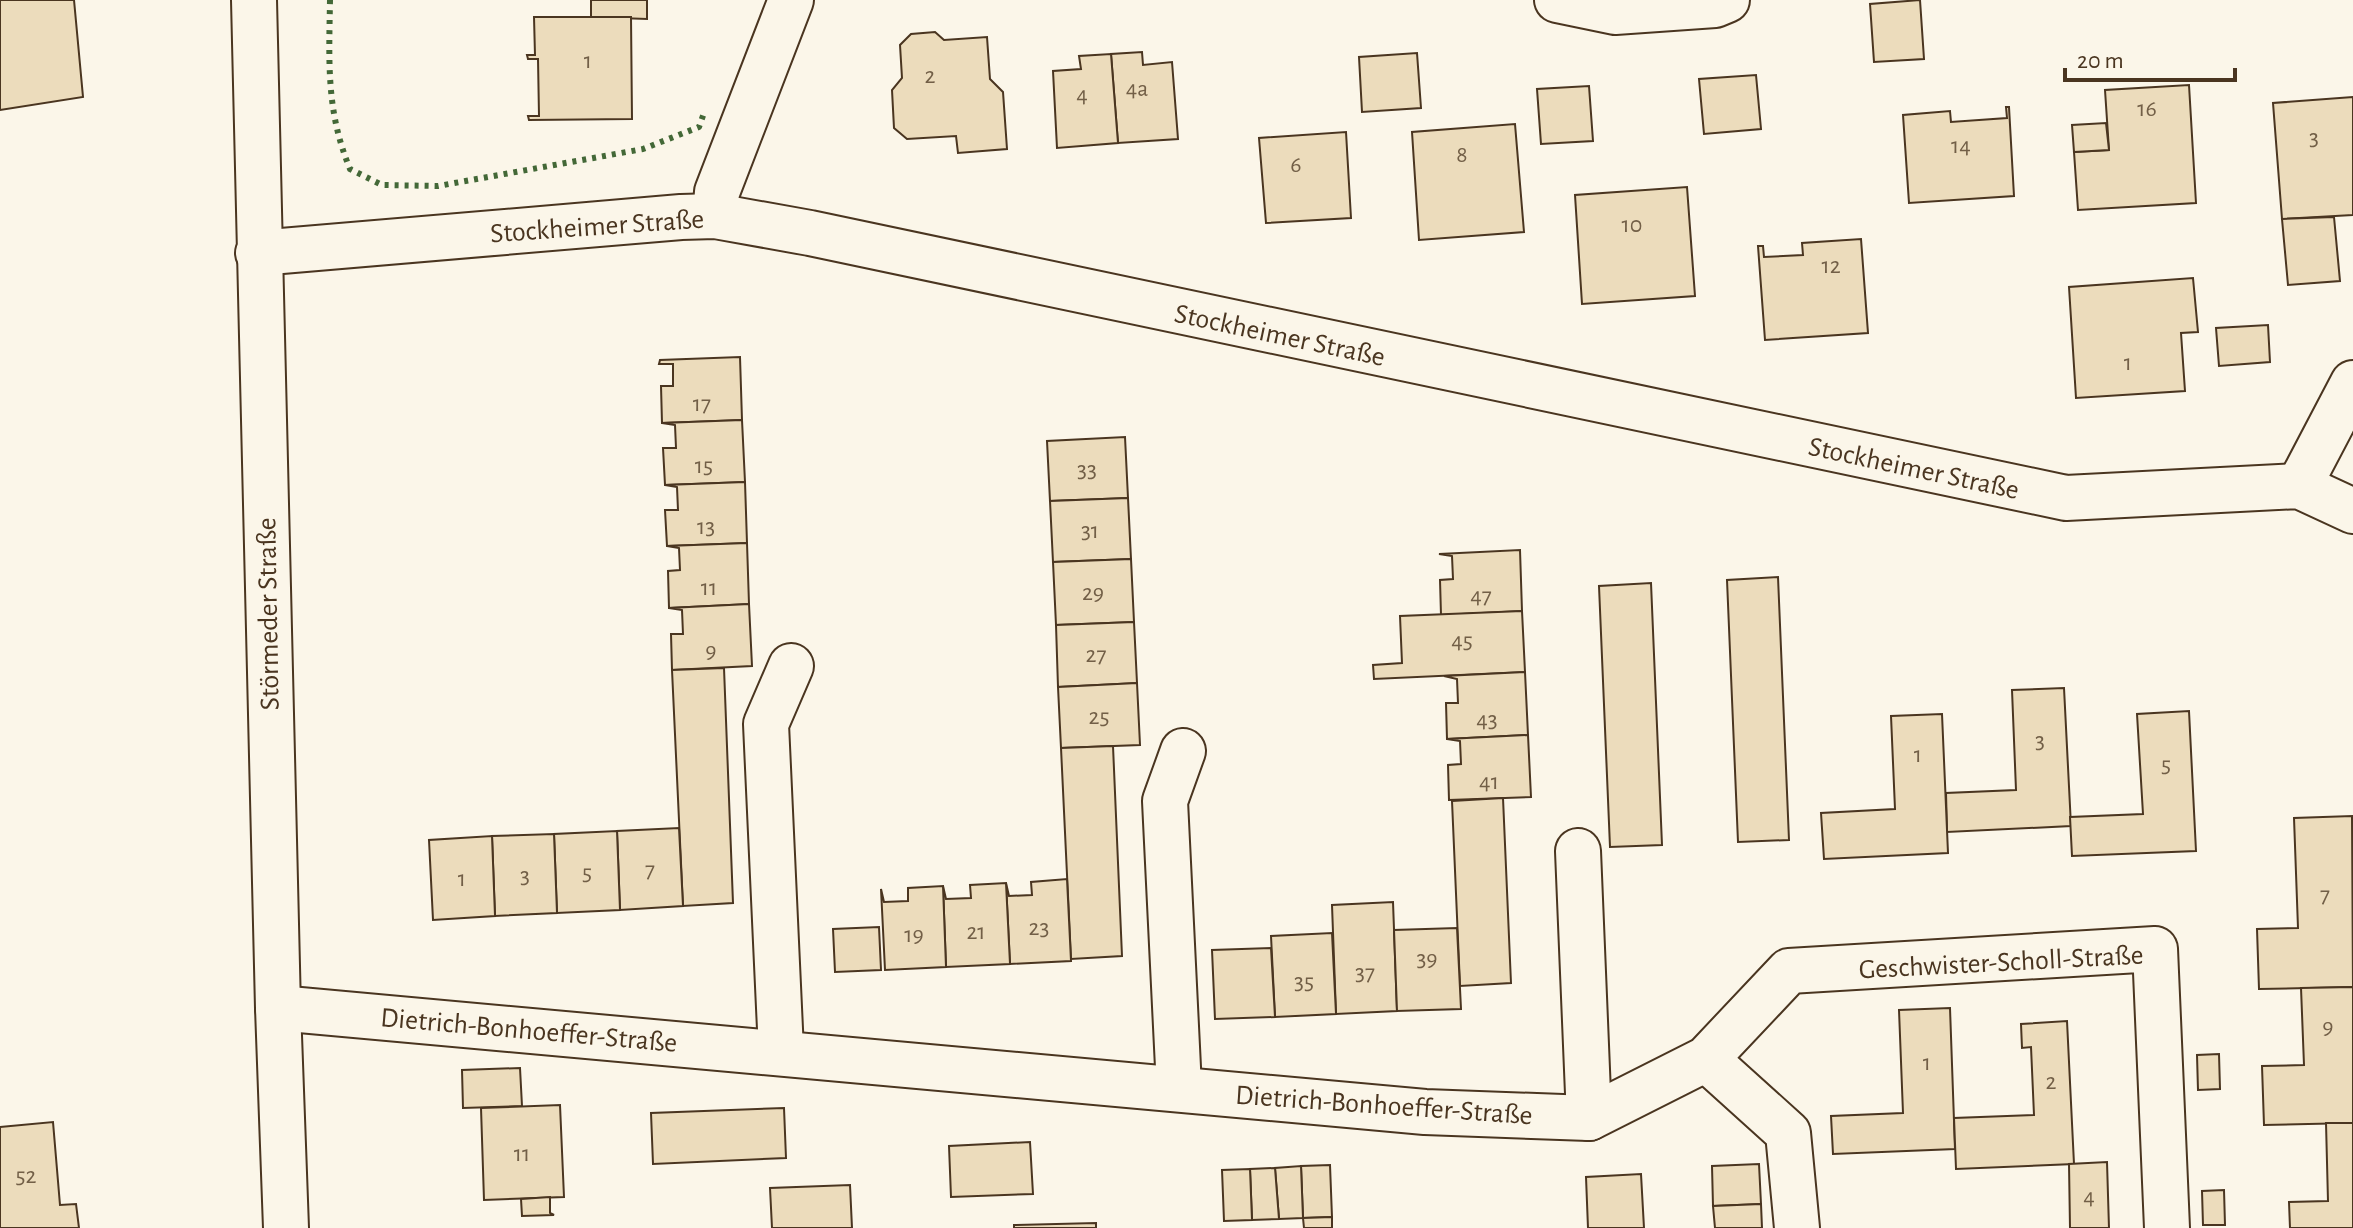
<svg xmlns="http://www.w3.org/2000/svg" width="2353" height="1228" viewBox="0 0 2353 1228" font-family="'Alegreya Sans',sans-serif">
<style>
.building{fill:#ecdcbc;stroke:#4a3520;stroke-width:2}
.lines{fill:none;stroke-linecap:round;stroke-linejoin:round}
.street-casing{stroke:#4a3520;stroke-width:48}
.secondary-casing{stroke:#4a3520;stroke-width:48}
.street{stroke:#fbf6e9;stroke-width:44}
.secondary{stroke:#fbf6e9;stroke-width:44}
.hedge{stroke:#436837;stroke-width:6;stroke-dasharray:4 6;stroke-linecap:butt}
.labels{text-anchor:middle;stroke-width:6;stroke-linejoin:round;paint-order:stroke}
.number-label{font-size:24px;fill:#725f47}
.street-label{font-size:28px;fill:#4a3520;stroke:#fbf6e9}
</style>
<rect width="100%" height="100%" fill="#fbf6e9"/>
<!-- building -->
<g class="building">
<path d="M0,0H74L83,97L0,110Z"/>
<path d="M591,0H647V19L591,17Z"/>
<path d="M1920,0L1924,59L1874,62L1870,4Z"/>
<path d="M534,17H631L632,119L529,120L528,116H539L538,59H528L527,55H535Z"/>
<path d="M935,32L944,40L987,37L990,79L1003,92L1007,149L958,153L956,136L907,139L894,128L892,90L902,78L900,45L911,34Z"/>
<path d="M1142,52L1143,65L1172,62L1178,139L1118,143L1111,54Z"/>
<path d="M1417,53L1421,108L1362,112L1359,57Z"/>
<path d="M1111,54L1118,143L1057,148L1053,71L1081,69L1079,56Z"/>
<path d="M1756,75L1761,129L1704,134L1699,79Z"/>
<path d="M2189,85L2196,203L2078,210L2074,152L2109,150L2105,90Z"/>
<path d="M1589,86L1593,141L1541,144L1537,89Z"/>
<path d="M2353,97V215L2282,219L2273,103Z"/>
<path d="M2006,107H2009L2014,196L1909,203L1903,115L1950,111L1951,122L2007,118Z"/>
<path d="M2106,123L2109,150L2074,152L2072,125Z"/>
<path d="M1515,124L1524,232L1419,240L1412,132Z"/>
<path d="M1346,132L1351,218L1266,223L1259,138Z"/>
<path d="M1687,187L1695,296L1582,304L1575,195Z"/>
<path d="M2334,217L2340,281L2288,285L2282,219Z"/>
<path d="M1861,239L1868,333L1765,340L1758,246H1763L1764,257L1803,255L1802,243Z"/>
<path d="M2193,278L2198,332L2181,333L2185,391L2076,398L2069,287Z"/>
<path d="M2268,325L2270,362L2219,366L2216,328Z"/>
<path d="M740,357L742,420L662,423L661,386H673V364H659L660,360Z"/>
<path d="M742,420L745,482L665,485L663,448H676L675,425L662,423Z"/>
<path d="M1125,437L1128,498L1050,501L1047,441Z"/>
<path d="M745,482L747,543L667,546L665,510H678L677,487L665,485Z"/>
<path d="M1128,498L1131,559L1053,562L1050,501Z"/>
<path d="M747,543L749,604L669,608L668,571L680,570L679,548L667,546Z"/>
<path d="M1520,550L1522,611L1441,615L1440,580L1453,579L1452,556L1439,554Z"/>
<path d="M1131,559L1134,622L1056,625L1053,562Z"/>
<path d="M1778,577L1789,840L1738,842L1727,580Z"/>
<path d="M1651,583L1662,845L1610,847L1599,586Z"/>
<path d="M749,604L752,666L672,670L671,634H683L682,610L669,608Z"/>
<path d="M1522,611L1525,672L1374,679L1373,665L1402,663L1400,616Z"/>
<path d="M1134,622L1137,683L1058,687L1056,625Z"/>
<path d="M724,668L733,903L683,906L672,670Z"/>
<path d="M1525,672L1528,735L1447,739L1446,703H1458L1457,679L1444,676Z"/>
<path d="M1137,683L1140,745L1061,748L1058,687Z"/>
<path d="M2064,688L2071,826L1947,832L1946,793L2016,790L2012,690Z"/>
<path d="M2189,711L2196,851L2072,856L2070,817L2143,814L2137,714Z"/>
<path d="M1942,714L1948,853L1824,859L1821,813L1895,809L1891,716Z"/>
<path d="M1528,735L1531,797L1449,800L1448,765L1461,764L1460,741L1447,739Z"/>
<path d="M1113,746L1122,956L1071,959L1061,748Z"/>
<path d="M1503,798L1511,983L1460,986L1452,801Z"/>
<path d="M2352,816L2353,987L2259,989L2257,929L2298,928L2294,818Z"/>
<path d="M679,828L683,906L620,910L617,831Z"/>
<path d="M617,831L620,910L557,913L554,834Z"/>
<path d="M554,834L557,913L495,916L492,836Z"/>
<path d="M492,836L495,916L433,920L429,840Z"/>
<path d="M1067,879L1071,961L1010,964L1006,883L1009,896L1032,895L1031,882Z"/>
<path d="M1006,883L1010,964L946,967L943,886L946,899L971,898L970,885Z"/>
<path d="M943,886L946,967L885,970L881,889L884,902L908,901V888Z"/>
<path d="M1393,902L1397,1011L1336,1014L1332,905Z"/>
<path d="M879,927L881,970L835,972L833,929Z"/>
<path d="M1457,928L1461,1009L1397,1011L1394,930Z"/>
<path d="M1332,933L1336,1014L1275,1017L1271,936Z"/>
<path d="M1271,948L1275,1017L1215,1019L1212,950Z"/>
<path d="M2353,987V1123L2264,1125L2262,1066L2304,1065L2301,988Z"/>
<path d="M1950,1008L1955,1149L1833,1154L1831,1116L1903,1113L1899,1010Z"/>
<path d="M2067,1021L2074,1164L1956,1169L1954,1118L2034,1115L2031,1047L2022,1048L2021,1024Z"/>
<path d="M2219,1054L2220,1089L2198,1090L2197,1055Z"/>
<path d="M520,1068L522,1106L463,1108L462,1070Z"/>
<path d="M560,1105L564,1197L484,1200L481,1108Z"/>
<path d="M784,1108L786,1158L653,1164L651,1113Z"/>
<path d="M53,1122L60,1205L76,1204L79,1228H0V1127Z"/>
<path d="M2326,1123H2353V1228H2290L2289,1202L2328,1201Z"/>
<path d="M1030,1142L1033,1194L951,1197L949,1146Z"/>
<path d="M2107,1162L2109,1228H2070L2069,1164Z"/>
<path d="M1759,1164L1761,1204L1713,1206L1712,1166Z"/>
<path d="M1330,1165L1332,1217L1303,1218L1301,1166Z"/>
<path d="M1301,1166L1303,1218L1279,1219L1275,1168Z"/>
<path d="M1275,1168L1279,1219L1252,1220L1250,1169Z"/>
<path d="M1250,1169L1252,1220L1224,1221L1222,1170Z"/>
<path d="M1641,1174L1644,1228H1588L1586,1177Z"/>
<path d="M850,1185L852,1228H772L770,1188Z"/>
<path d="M2224,1190L2225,1225H2203L2202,1191Z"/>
<path d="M550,1197V1213L554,1215L522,1216L521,1199Z"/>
<path d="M1761,1204L1762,1228H1715L1713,1206Z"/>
<path d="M1332,1217V1228H1304L1303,1218Z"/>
<path d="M1096,1223V1228H1014V1225Z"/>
</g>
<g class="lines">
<!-- street casing -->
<g class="street-casing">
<g id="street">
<path d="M1557,0L1615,12L1715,5L1727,0"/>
<path d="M715,216L717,192L791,0"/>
<path d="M258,253L681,217L715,216L810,233L2066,498L2299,486L2353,511"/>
<path d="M2299,486L2353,383"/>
<path d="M1578,851L1589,1118"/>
<path d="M278,1008L1425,1112L1589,1118L1706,1059L1789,971L2155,949L2167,1228"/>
<path d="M781,1051L766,724L791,666"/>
<path d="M1706,1059L1788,1133L1797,1228"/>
<path d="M1179,1088L1165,801L1183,751"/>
</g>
</g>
<!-- secondary casing -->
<g class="secondary-casing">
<path id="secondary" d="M254,0L278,1008L286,1228"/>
</g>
<!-- street -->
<use href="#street" class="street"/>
<!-- secondary -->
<use href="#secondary" class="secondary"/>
<!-- hedge -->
<path class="hedge" d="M330,0C329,62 326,111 350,169L382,185L438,186L643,149L699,127L704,113"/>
</g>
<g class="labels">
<!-- number labels -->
<g class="number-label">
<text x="588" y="68">1</text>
<text x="930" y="83">2</text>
<text x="1137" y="96">4a</text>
<text x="1082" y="102">4</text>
<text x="2147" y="116">16</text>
<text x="2314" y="145">3</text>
<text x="1961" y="153">14</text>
<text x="1462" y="162">8</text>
<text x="1296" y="172">6</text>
<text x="1632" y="232">10</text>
<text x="1831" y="273">12</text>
<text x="2128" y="370">1</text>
<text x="702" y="411">17</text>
<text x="704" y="473">15</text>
<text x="1087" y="477">33</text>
<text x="706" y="534">13</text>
<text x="1090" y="538">31</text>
<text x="709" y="595">11</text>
<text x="1093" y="600">29</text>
<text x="1481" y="603">47</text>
<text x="1462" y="648">45</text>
<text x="711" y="658">9</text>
<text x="1096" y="662">27</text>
<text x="1099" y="724">25</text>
<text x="1487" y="727">43</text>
<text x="2040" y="748">3</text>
<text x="1918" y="762">1</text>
<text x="2166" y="772">5</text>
<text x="1489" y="789">41</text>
<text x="650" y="877">7</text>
<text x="587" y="880">5</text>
<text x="525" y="883">3</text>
<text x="462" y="886">1</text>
<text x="2325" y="902">7</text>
<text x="1039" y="935">23</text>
<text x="976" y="939">21</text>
<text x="914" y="942">19</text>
<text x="1427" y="966">39</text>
<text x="1365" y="980">37</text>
<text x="1304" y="989">35</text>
<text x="2328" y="1034">9</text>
<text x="1927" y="1070">1</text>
<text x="2051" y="1089">2</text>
<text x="522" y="1161">11</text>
<text x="26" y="1183">52</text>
<text x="2089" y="1204">4</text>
</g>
<!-- street labels -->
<g class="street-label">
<text transform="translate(597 225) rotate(-4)" y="10">Stockheimer Straße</text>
<text transform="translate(1280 334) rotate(12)" y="10">Stockheimer Straße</text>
<text transform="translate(1914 467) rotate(12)" y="10">Stockheimer Straße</text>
<text transform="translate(267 614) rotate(-91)" y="10">Störmeder Straße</text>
<text transform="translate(2001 961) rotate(-3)" y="10">Geschwister-Scholl-Straße</text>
<text transform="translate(529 1029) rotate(5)" y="10">Dietrich-Bonhoeffer-Straße</text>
<text transform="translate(1384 1104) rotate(4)" y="10">Dietrich-Bonhoeffer-Straße</text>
</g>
</g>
<!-- scale -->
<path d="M2065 68v12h170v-12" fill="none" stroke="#4a3520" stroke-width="4"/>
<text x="2077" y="68" font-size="24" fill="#4a3520" stroke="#fbf6e9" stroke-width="6" paint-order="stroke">20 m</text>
</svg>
